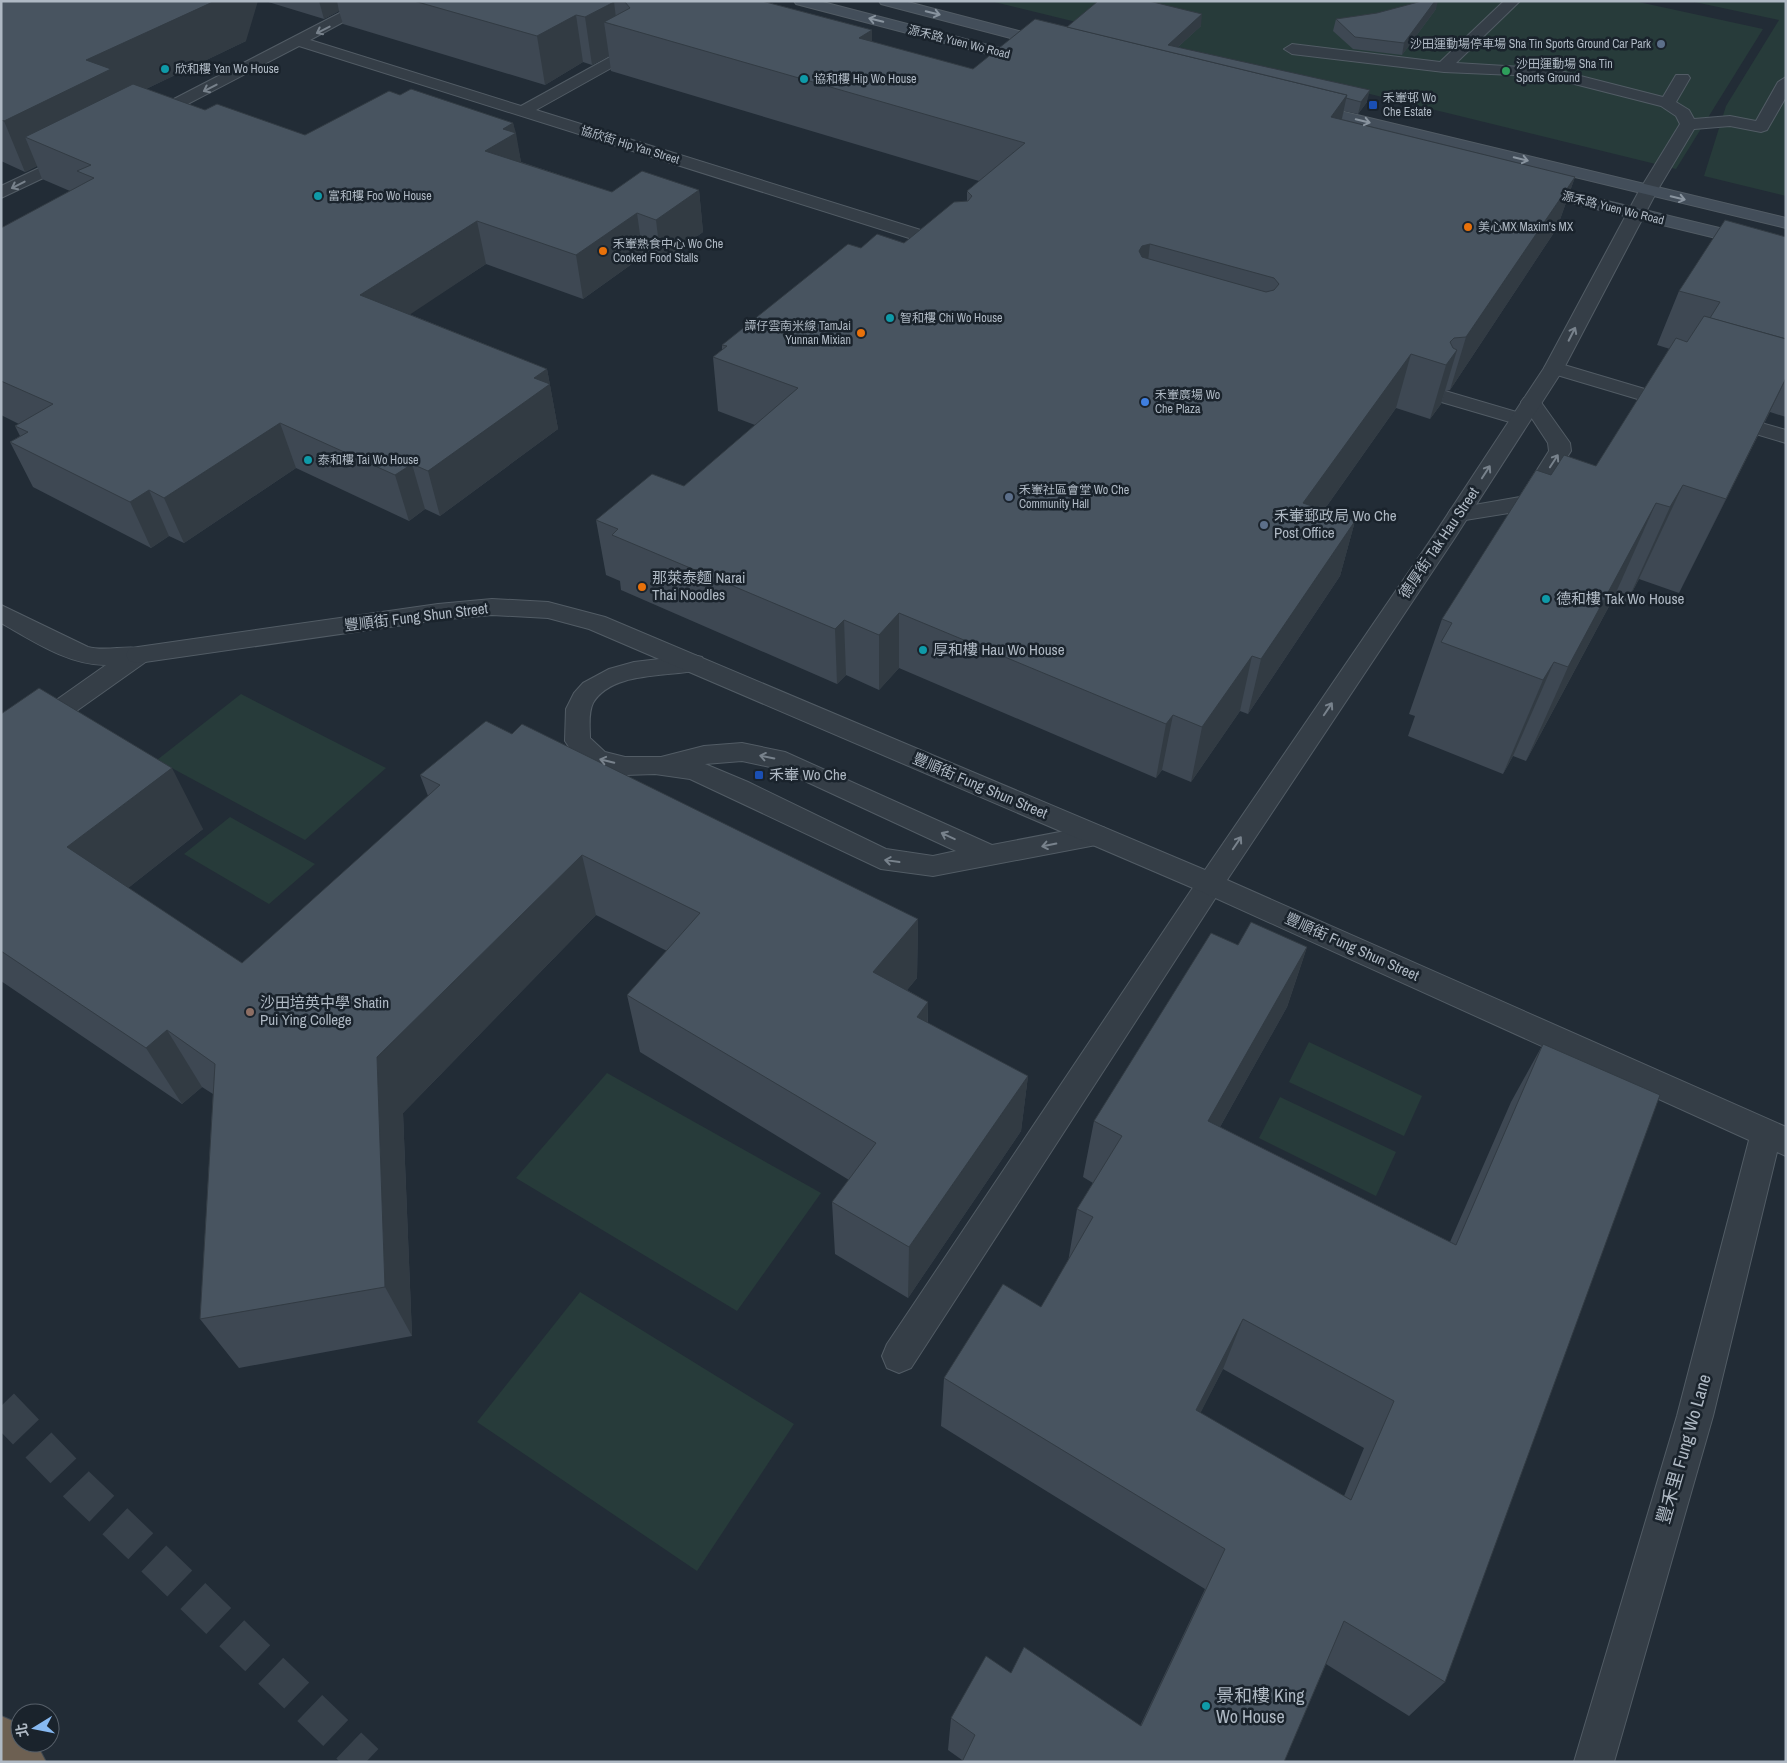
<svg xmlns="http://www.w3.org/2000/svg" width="1787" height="1763" viewBox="0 0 1787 1763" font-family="'Archivo Narrow','Noto Sans TC',sans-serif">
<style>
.green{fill:#273b3a}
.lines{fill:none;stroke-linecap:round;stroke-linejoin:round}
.highway-tunnel{stroke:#37414b;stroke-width:36;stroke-dasharray:36 18;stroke-linecap:butt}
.lane-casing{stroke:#525c65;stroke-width:2}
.street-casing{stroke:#525c65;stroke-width:2}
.secondary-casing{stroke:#525c65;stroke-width:2}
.highway-casing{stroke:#3f4952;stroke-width:2}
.lane{fill:#353e47;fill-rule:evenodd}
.street{fill:#353e47;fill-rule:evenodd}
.secondary{fill:#434e5a;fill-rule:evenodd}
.highway{fill:#6d6052;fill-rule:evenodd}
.wall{fill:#3e4853;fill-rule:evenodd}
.shaded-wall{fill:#323b43}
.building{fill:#485460;stroke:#323b43;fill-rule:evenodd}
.oneway{stroke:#89949f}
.oneway2{stroke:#78828c}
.service-dot{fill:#5c6f8a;stroke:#1a232c;stroke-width:2}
.culture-dot{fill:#0f9aa8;stroke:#1a232c;stroke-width:2}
.leisure-dot{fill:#2e9e5b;stroke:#1a232c;stroke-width:2}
.transit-dot{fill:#1a4fb4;stroke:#1a232c;stroke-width:2}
.food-dot{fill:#e8710a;stroke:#1a232c;stroke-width:2}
.shop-dot{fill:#3f7fe0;stroke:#1a232c;stroke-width:2}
.education-dot{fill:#8d6e63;stroke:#1a232c;stroke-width:2}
.labels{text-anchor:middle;stroke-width:5;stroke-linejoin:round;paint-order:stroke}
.far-street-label{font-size:12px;fill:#afb9c4;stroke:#1a232c}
.far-poi-label{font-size:12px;fill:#afb9c4;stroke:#1a232c;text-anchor:start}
.poi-label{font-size:15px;fill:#afb9c4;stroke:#1a232c;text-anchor:start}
.street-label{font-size:15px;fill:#afb9c4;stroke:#1a232c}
.near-street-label{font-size:18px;fill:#afb9c4;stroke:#1a232c}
.near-poi-label{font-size:18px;fill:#afb9c4;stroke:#1a232c;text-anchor:start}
</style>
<rect width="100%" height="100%" fill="#222c36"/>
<!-- green -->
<g class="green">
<path d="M990,1H1634L1763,29L1676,169Z"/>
<path d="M1690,1H1786V196L1704,176L1726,106L1779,20Z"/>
<path d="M241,694L386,768L305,840L157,760Z"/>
<path d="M230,817L315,864L269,904L184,854Z"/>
<path d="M1309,1042L1422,1096L1404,1136L1289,1082Z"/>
<path d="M607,1073L821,1193L737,1311L516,1178Z"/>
<path d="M1280,1097L1396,1152L1376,1196L1259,1138Z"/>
<path d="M580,1292L794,1424L697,1571L477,1422Z"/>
</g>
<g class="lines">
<!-- highway-tunnel -->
<path class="highway-tunnel" d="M1,1406L77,1485L366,1762"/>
<!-- lane casing -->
<g class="lane-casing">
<g id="lane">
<path d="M363,1H382L310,40L521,106L621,51H631L634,54L631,57L536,110L956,241L959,245L956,249H944L299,46L155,121L149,123L141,118L143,115Z"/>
<path d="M1553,69L1663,97L1676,75H1688L1690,78L1676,102L1689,110L1694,119L1730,116L1756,121L1778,82L1786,77V97L1767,130L1761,132L1730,126L1694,129L1657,191L1654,195H1642L1639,191L1680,124L1676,116L1661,106L1547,77L1545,74L1547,71Z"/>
<path d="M73,152L79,153L81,157L79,161L1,198V186Z"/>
<path d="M1554,362L1685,401L1688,405L1685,409L1678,411L1547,372L1544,368L1547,364Z"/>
<path d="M1445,391L1527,415L1530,419L1527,423L1520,425L1438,401L1435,397L1438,393Z"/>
<path d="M1531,396L1538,398L1570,443L1571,451L1538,503L1535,508L1527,510L1459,521L1451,519L1448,514L1451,509L1520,497L1549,451L1548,443L1521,402L1524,398Z"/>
<path d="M1726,413L1786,430V443L1719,423L1716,419L1719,415Z"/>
<path d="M1,605L88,647C107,652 127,644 147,649L150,655L147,661L10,758L1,761V739L106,665C68,665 33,641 1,623Z"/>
<path d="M693,655L702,657L705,663L702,669C670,678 613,670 593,703C588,713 590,727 590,738L605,752L625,757H661L704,746L742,743L785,752L992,845L1096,825L1105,828L1109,835L1105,842L1096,845L933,876L881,869L690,779L655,774L625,775L597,768L588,766L569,747L565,741L566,709L574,693L583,683L609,669L634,662ZM742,761L779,769L956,851L933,856L886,849L748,782L705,764Z"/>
<path d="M1210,873L1220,877L1224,884L1220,891L911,1368L899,1373L887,1368L882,1356L887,1344L1200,877Z"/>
</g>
</g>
<!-- street casing -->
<g class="street-casing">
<g id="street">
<path d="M1504,1H1520L1456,63L1553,69L1559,71L1561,74L1559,77L1444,72L1292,54L1284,49L1292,44L1440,62Z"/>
<path d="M1648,186L1654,187L1657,191L1564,368L1454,539L1227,880L1786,1127V1156L1777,1152L1713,1416L1614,1762H1574L1677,1416L1749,1140L1200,891L589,629L548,618L492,615L438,620L138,663L129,661L126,655L129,649L138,647L438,604L492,599L548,602L605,617L1205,870L1434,535L1544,368L1639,191L1642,187Z"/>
</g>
</g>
<!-- secondary casing -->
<g class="secondary-casing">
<g id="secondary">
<path d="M794,1H819L1038,58L1041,61L1033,66L796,4Z"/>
<path d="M879,1H904L1057,41L1060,44L1052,49L881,4Z"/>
<path d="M1307,103L1786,218V228L1301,111L1299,108L1301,105Z"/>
<path d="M1532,183L1786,244V255L1526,192L1523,188L1526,184Z"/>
</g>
</g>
<!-- highway casing -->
<g class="highway-casing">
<path id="highway" d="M1,1716L15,1722L20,1727V1743H36L46,1762H1Z"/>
</g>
<!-- lane -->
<use href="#lane" class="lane"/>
<!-- street -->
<use href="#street" class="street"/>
<!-- secondary -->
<use href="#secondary" class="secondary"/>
<!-- highway -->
<use href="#highway" class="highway"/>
</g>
<!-- wall -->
<g class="wall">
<path d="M1,1L246,41L146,89L205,110L305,135L400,95L513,123L521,162L612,192L699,190L703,232L661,262L643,256L583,299L486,264L409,314L547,369L558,429L440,516L425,509L409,521L296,468L184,543L169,536L151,548L33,487L10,442L20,436L15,426L19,424L1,415V228L70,191L42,179L37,166L25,172L1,161Z"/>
<path d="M265,1H762L872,30V42L973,69L1067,27L1201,26L1178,47L1367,102L1358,114L1344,111L1342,119L1575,177L1557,228L1450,390L1445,391L1441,404L1430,419L1396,408L1324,510L1355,521L1340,576L1248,714L1240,711L1191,782L1162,770L1156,778L899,668L879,690L846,675L837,684L621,590L620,581L606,575L596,520L684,486L755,425L718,411L713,357L722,350V345L861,248L904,243L967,201V191L979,181L611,71L609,56L592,65L583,62L545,85L343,24L339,11L324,19Z"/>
<path d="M1436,9L1402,55L1353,49L1333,31L1336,19Z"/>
<path d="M1786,237V417L1770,412L1679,593L1639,579L1627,602L1614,597L1526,761L1513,756L1503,774L1408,736L1415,716L1409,714L1442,619L1596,466L1670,349L1657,345L1679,291Z"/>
<path d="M1,714L203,829L128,888L242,963L428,796L420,775L512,734L918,919L917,978L907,990L928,1002V1023L1028,1076L1021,1131L908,1298L835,1254L832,1202L849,1180L640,1052L627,995L667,951L596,915L403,1113L412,1336L239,1368L200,1319L213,1094L202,1087L182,1104L1,981Z"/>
<path d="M1238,945L1307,947L1287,1007L1220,1127L1450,1242L1511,1102L1543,1044L1445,1682L1409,1716L1326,1664L1284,1762L962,1760L948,1750L951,1718L1011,1673L1140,1726L1205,1589L941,1426L944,1378L1041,1307L1068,1262L1077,1209L1093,1183L1083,1177L1094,1121ZM1223,1369L1364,1448L1344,1496L1200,1413Z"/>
</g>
<!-- shaded-wall -->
<g class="shaded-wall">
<path d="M215,1H258L246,41L123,100L25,137L37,166L25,172L4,121L86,60Z"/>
<path d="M319,1H337L339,11L324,19Z"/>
<path d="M1435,1H1438L1436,9L1402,55L1404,43Z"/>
<path d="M614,2L617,26L604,22L609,56L592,65L585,17Z"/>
<path d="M1202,14L1201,26L1170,54L1168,45Z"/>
<path d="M576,15L583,62L545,85L537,36Z"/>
<path d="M872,30V78L859,38Z"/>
<path d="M1370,90L1367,102L1358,114L1361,102Z"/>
<path d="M1347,95L1336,145L1331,117Z"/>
<path d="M513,123L516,133L523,174L485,151L503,129Z"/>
<path d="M1575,177L1557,228L1450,390L1466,337Z"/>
<path d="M699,190L703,232L661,262L656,220Z"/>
<path d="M637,213L643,256L583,299L576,255Z"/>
<path d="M477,221L486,264L373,339L360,295Z"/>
<path d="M1150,244L1144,296L1139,251L1142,246Z"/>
<path d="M1457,350L1441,404L1430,419L1446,365Z"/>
<path d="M1411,354L1396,408L1290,558L1303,503Z"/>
<path d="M547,369L558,429L440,516L428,471L534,378Z"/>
<path d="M1786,379L1757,436L1679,593Z"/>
<path d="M280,423L296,468L184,543L164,498Z"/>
<path d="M412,464L425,509L409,521L395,475Z"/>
<path d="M1683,485L1639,579L1627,602L1670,507Z"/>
<path d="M149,490L169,536L151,548L130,502Z"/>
<path d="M1656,503L1614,597L1526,761L1568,667Z"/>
<path d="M1355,521L1340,576L1248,714L1261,659Z"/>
<path d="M899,613V668L879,690V635Z"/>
<path d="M844,620L846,675L837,684L835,629Z"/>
<path d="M1252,656L1240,711L1191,782L1202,727Z"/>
<path d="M1554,662L1513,756L1503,774L1543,680Z"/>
<path d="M1173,715L1162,770L1156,778L1166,724Z"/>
<path d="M172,768L203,829L104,907L67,847Z"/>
<path d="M582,855L596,915L403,1113L412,1336L385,1287L377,1057Z"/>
<path d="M918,919L917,978L874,1030L873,972Z"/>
<path d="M1307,947L1287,1007L1192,1177L1208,1121Z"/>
<path d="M928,1002L927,1059L917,1017Z"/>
<path d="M167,1030L202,1087L182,1104L146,1048Z"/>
<path d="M1028,1076L1021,1131L908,1298L909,1247Z"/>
<path d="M1243,1319L1223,1369L1178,1457L1196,1410Z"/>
</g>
<!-- building -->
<g class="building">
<path d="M1,1H215L86,60L111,69L4,121L1,120Z"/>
<path d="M414,1H762L872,30L859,38L973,69L1035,19L1347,95L1331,117L1575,177L1466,337L1454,338L1450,342L1453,348L1457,350L1446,365L1411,354L1303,503L1355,521L1261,659L1252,656L1202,727L1173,715L1166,724L899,613L879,635L844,620L835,629L612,535L618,529L596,520L652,474L684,486L798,388L713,357L727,346L722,345L848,244L861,248L877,234L904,243L954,202L968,201L972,196L967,191L1025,143L604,22L630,8L625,2H614L585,17L576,15L537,36ZM1150,244L1274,278L1279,284L1274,290L1266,292L1142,257L1139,251L1142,246Z"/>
<path d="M1098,1H1149L1202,14L1168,45L1370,90L1361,102L1346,98L1347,95L1067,27Z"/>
<path d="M1422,1H1435L1404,43L1355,37L1336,19L1377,13Z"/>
<path d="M133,84L205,110L217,104L305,135L389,91L400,95L411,89L513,123L503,129L516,133L485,151L612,192L642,171L699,190L656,220L637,213L576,255L477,221L360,295L547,369L534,378L550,384L428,471L412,464L395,475L280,423L164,498L149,490L130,502L10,442L28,432L15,426L53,404L1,381V228L94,178L77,171L91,165L25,137Z"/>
<path d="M1725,220L1786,237V339L1710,318L1720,302L1679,291Z"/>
<path d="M1704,316L1786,339V378L1726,499L1683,485L1670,507L1656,503L1568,667L1554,662L1543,680L1441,642L1452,623L1442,619L1536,470L1551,475L1564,455L1596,466L1676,338L1687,342Z"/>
<path d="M39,688L172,768L67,847L242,963L440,785L420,775L486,721L512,734L522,724L918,919L873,972L928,1002L917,1017L1028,1076L909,1247L832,1202L876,1143L627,995L700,913L582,855L377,1057L385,1287L200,1319L215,1064L167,1030L146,1048L1,951V714Z"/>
<path d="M1251,922L1307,947L1208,1121L1456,1245L1543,1044L1660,1095L1445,1682L1344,1621L1284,1762H962L975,1735L951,1718L986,1656L1011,1673L1024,1647L1141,1726L1225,1549L944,1378L1003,1284L1041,1307L1093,1217L1077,1209L1122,1136L1094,1121L1211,933L1238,945ZM1243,1319L1394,1401L1351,1500L1196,1410Z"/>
</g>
<!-- one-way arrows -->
<defs><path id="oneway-shaft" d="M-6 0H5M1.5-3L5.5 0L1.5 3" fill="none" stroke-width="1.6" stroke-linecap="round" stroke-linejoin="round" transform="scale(1.25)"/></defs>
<g class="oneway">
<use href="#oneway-shaft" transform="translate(933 13) rotate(14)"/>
<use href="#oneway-shaft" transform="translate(876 20) rotate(-166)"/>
<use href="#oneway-shaft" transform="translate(1363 121) rotate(14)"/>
<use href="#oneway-shaft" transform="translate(1521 159) rotate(14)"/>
<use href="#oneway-shaft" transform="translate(1678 198) rotate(13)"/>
</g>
<g class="oneway2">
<use href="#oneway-shaft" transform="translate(323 30) rotate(153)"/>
<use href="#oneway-shaft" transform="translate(210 88) rotate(153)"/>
<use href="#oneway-shaft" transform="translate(18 185) rotate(153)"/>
<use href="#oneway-shaft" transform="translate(1572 334) rotate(-63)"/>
<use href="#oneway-shaft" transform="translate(1554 461) rotate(-57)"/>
<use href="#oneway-shaft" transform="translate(1486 472) rotate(-57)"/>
<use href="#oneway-shaft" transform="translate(1328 709) rotate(-56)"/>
<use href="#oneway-shaft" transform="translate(767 757) rotate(-169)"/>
<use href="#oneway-shaft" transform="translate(607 761) rotate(-166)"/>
<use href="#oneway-shaft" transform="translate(948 836) rotate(-155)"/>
<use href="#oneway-shaft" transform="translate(1237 843) rotate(-56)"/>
<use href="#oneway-shaft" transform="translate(1049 845) rotate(169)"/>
<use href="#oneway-shaft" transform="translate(892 861) rotate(-172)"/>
</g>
<!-- markers -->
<g class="service-dot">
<circle cx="1661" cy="44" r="5"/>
<circle cx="1009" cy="497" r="5"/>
<circle cx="1264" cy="525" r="5"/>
</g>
<g class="culture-dot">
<circle cx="165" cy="69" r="5"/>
<circle cx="804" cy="79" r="5"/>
<circle cx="318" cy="196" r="5"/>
<circle cx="890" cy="318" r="5"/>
<circle cx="308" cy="460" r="5"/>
<circle cx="1546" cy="599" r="5"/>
<circle cx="923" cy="650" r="5"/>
<circle cx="1206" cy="1706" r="5"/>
</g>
<circle class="leisure-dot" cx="1506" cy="71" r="5"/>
<g class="transit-dot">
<rect x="1368" y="100" width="10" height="10" rx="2.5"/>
<rect x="754" y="770" width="10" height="10" rx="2.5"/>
</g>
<g class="food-dot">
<circle cx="1468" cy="227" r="5"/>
<circle cx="603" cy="251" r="5"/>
<circle cx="861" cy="333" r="5"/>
<circle cx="642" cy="587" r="5"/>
</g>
<circle class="shop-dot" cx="1145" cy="402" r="5"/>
<circle class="education-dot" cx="250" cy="1012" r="5"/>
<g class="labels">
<!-- far-street labels -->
<g class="far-street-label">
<text transform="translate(959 42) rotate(14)" y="4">源禾路 Yuen Wo Road</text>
<text transform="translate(630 145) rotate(17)" y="4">協欣街 Hip Yan Street</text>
<text transform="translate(1613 208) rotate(14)" y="4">源禾路 Yuen Wo Road</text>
</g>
<!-- far-poi labels -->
<g class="far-poi-label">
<text x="1651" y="48" text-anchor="end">沙田運動場停車場 Sha Tin Sports Ground Car Park</text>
<text x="1516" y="68">沙田運動場 Sha Tin<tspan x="1516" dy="14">Sports Ground</tspan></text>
<text x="175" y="73">欣和樓 Yan Wo House</text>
<text x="814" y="83">協和樓 Hip Wo House</text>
<text x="1383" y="102">禾輋邨 Wo<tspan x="1383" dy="14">Che Estate</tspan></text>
<text x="328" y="200">富和樓 Foo Wo House</text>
<text x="1478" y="231">美心MX Maxim's MX</text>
<text x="613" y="248">禾輋熟食中心 Wo Che<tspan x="613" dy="14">Cooked Food Stalls</tspan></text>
<text x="900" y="322">智和樓 Chi Wo House</text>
<text x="851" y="330" text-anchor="end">譚仔雲南米線 TamJai<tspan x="851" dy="14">Yunnan Mixian</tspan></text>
<text x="1155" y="399">禾輋廣場 Wo<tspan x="1155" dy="14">Che Plaza</tspan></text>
<text x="318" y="464">泰和樓 Tai Wo House</text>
<text x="1019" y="494">禾輋社區會堂 Wo Che<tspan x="1019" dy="14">Community Hall</tspan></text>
</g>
<!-- poi labels -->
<g class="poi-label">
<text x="1274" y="521">禾輋郵政局 Wo Che<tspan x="1274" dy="17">Post Office</tspan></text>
<text x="652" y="583">那萊泰麵 Narai<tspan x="652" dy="17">Thai Noodles</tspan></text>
<text x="1556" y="604">德和樓 Tak Wo House</text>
<text x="933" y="655">厚和樓 Hau Wo House</text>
<text x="769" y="780">禾輋 Wo Che</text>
<text x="260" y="1008">沙田培英中學 Shatin<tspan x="260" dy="17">Pui Ying College</tspan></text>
</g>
<!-- street labels -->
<g class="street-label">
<text transform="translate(1439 543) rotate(-56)" y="5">德厚街 Tak Hau Street</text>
<text transform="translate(416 617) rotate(-7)" y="5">豐順街 Fung Shun Street</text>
<text transform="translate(980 786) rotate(23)" y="5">豐順街 Fung Shun Street</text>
<text transform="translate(1352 947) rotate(24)" y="5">豐順街 Fung Shun Street</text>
</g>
<!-- near-street labels -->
<g class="near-street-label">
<text transform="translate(1684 1449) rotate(-74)" y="6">豐禾里 Fung Wo Lane</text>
</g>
<!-- near-poi labels -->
<g class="near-poi-label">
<text x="1216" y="1702">景和樓 King<tspan x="1216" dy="21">Wo House</tspan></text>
</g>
</g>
<!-- border -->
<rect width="1787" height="1763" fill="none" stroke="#afb9c4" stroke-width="5"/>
<!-- north arrow -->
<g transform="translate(35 1728) rotate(260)"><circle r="24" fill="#1a232c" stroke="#565f69"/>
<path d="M0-4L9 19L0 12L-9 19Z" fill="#87b9f1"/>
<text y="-8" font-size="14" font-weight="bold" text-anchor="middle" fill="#afb9c4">北</text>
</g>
</svg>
